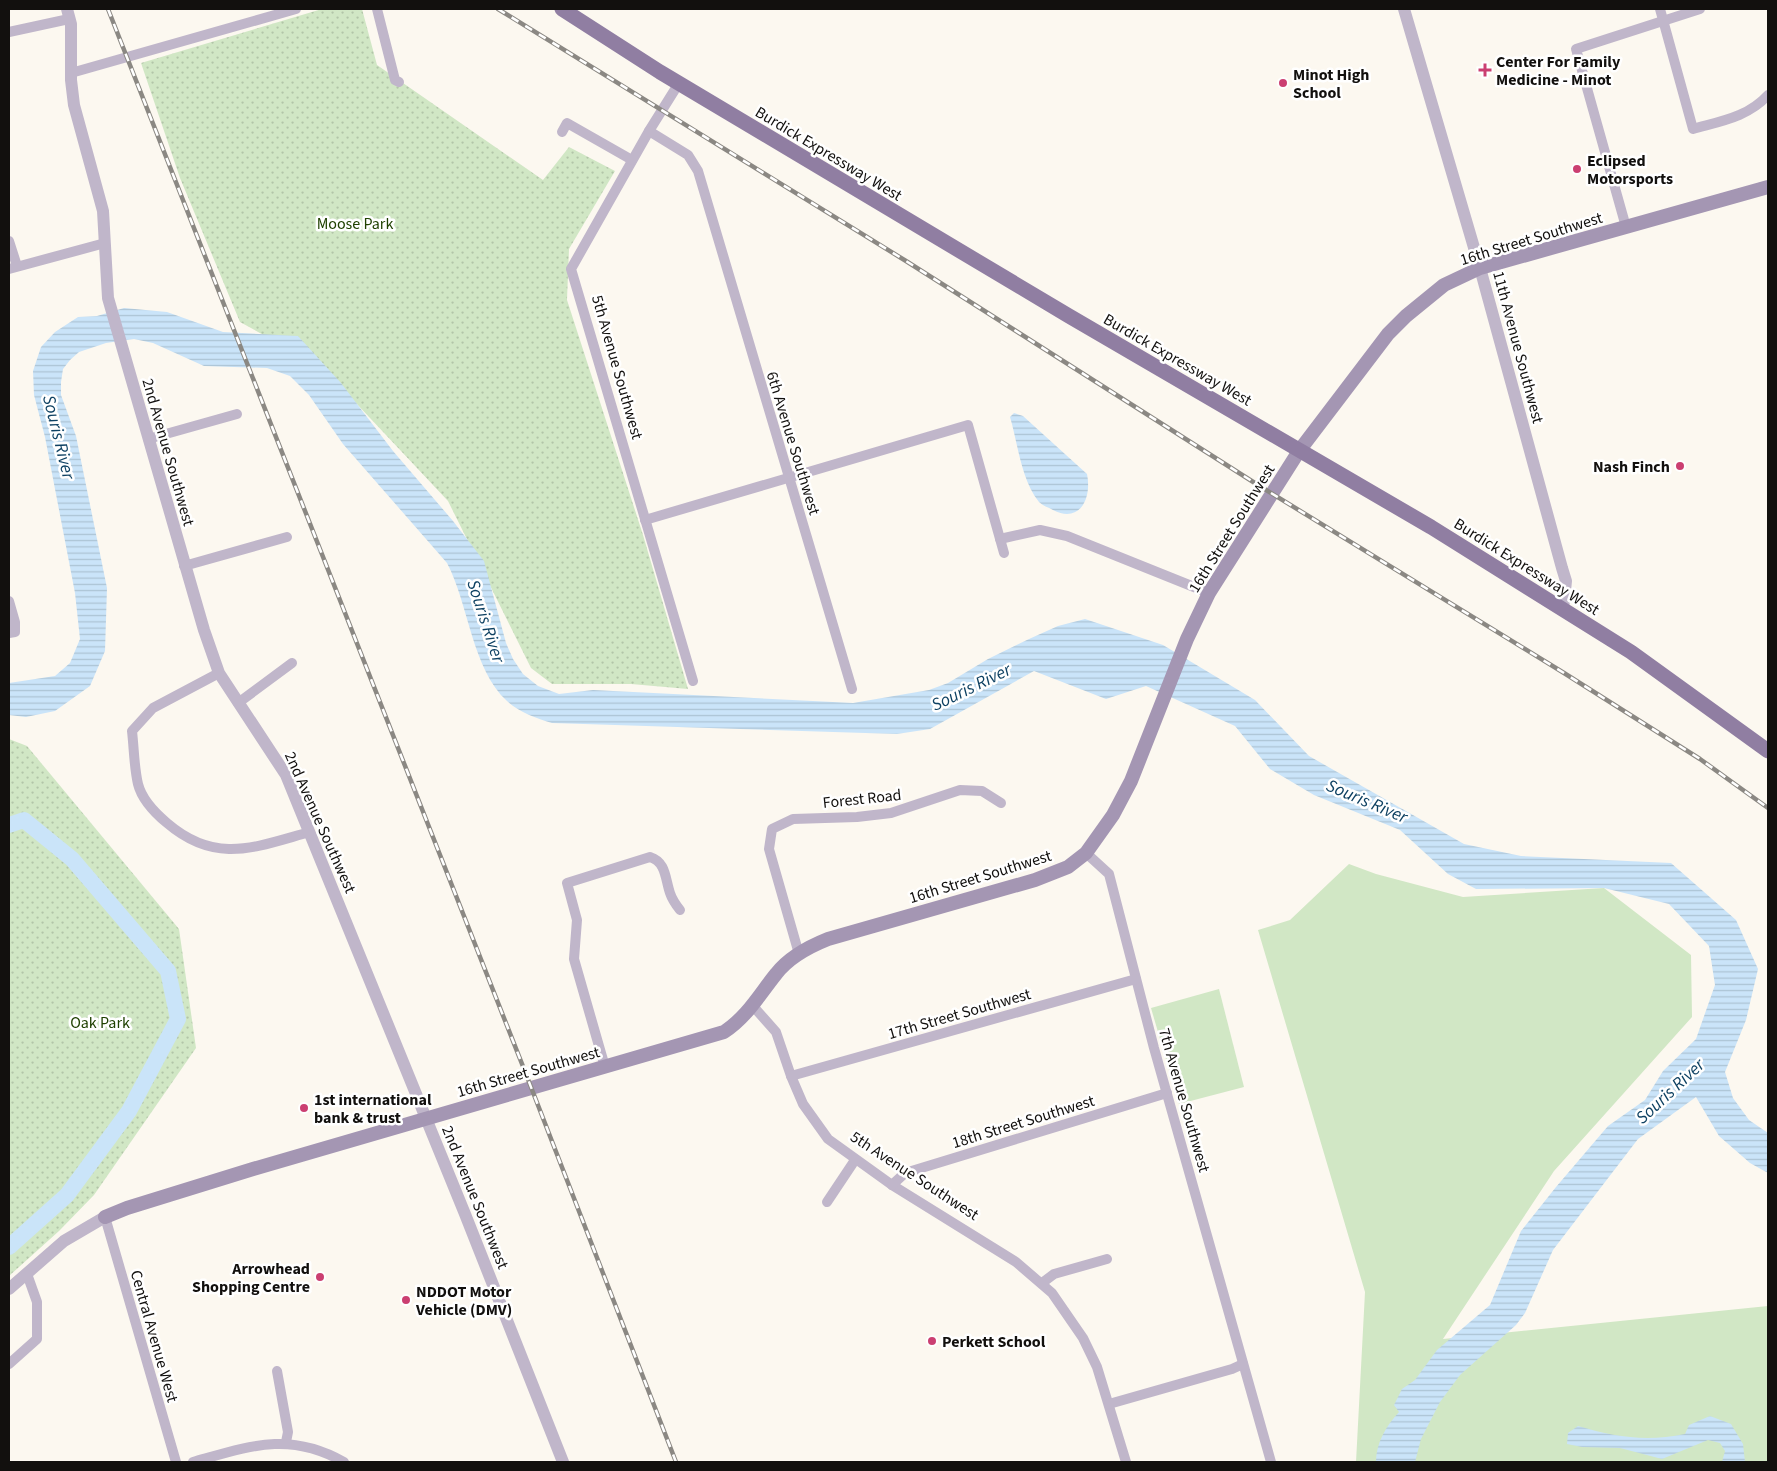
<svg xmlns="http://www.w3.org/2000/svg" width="1777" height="1471" viewBox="0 0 1777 1471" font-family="'Source Sans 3',sans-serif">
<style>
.grass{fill:#d1e7c5}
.park{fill:url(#park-dots)}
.water{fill:url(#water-rules)}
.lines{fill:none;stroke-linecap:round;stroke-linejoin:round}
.river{stroke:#cae4f9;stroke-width:16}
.minor{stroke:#c0b6ca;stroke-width:10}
.tertiary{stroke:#c0b6ca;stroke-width:12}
.secondary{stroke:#a496b3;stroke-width:14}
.primary{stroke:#907ea2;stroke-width:15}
.rail-casing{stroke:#8b8883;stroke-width:4.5}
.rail{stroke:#fff;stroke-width:2.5;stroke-dasharray:8;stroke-linecap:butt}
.poi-dot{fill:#cb3f71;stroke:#fff;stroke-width:2}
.labels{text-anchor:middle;stroke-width:5;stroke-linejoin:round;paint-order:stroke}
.poi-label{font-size:16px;font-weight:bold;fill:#12100e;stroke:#fff;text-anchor:start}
.street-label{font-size:16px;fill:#12100e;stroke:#fff}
.park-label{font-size:16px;fill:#1f4000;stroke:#fff}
.water-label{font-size:18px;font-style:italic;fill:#0e4162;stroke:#fff}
</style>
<defs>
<pattern id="park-dots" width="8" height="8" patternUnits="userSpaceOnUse" patternTransform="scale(1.25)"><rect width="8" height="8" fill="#d1e7c5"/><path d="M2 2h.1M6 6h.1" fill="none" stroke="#b2c5a8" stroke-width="1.8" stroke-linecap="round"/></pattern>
<pattern id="water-rules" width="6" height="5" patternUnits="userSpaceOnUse" patternTransform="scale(1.25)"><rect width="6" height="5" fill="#cae4f9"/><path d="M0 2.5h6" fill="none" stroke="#acc3d4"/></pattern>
</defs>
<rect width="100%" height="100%" fill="#fcf8f0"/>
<!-- grass -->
<g class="grass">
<path d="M1349,864L1376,874L1463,897L1604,888L1691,955L1692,1017L1554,1171L1443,1339L1768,1306V1462H1356L1365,1292L1258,930L1290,920Z"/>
<path d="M1219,989L1244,1087L1179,1104L1151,1008Z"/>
</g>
<!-- park -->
<g class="park">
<path d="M322,9H362L377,65L543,180L569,147L615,171L569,249L567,300L643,535L688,689L631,684H552L531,668L448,501L323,368L240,322L180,178L141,63Z"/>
<path d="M9,739L27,746L179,929L196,1048L94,1195L59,1231L9,1276Z"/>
</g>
<!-- water -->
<g class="water">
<path d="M124,308L167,312L223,332L298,336L341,383L393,451L453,521L484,561L506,643L513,659L523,674L538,686L559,694L593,690L853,703L929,690L948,683L988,659L1029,639L1058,626L1085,619L1163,645L1255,700L1309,756L1464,844L1521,856L1671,863L1736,920L1758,969L1746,1020L1725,1072L1733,1098L1749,1120L1768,1133V1173L1750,1163L1719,1136L1696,1097L1638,1139L1553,1250L1525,1313L1516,1325L1460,1375L1440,1402L1421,1439L1415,1462H1376C1376,1443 1386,1426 1399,1412L1394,1405L1402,1389L1415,1380L1437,1350L1490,1305L1521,1231L1556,1187L1608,1126L1645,1100L1663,1071L1696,1039L1715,985L1709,946L1669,904L1604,888L1476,889L1448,874L1400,830L1314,795L1270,769L1235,726L1146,686L1106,699L1034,671L930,729L897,734L552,723C536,718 519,712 507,701C472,669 469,605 447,563L343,444L309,395L290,376L267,368L204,366L153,343L134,339L106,343L79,352L70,360L63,369L61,382V395L76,436L107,588L105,651L90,686L55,711L26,717L9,715V683L55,676L70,663L80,639L75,593L45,437L34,395L33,371L41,347L55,332L78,317L97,316Z"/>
<path d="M1014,413L1023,416L1087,474C1092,498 1080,524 1053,510C1048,507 1043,506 1039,502C1021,480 1018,444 1010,417Z"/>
<path d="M1710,1416L1731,1424L1743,1444L1745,1462H1722L1725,1451L1720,1443L1708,1440L1662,1459L1620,1448L1582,1447L1567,1444L1568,1433L1578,1426C1615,1437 1646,1442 1685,1434L1689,1425Z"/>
</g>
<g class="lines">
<!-- river -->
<path class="river" d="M9,825L24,820L72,859L168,971L178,1019L129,1111L67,1195L9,1247"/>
<!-- minor -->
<g class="minor">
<path d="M377,9L395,80L399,82"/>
<path d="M1660,9L1693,129C1721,121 1748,117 1768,95"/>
<path d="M9,32L69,19"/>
<path d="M71,73L296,9"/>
<path d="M679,83L649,131L571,269L693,681"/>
<path d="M649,131L688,155L698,171L852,689"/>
<path d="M562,132L567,123L632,160"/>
<path d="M1626,227L1576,49L1700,9"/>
<path d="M9,241L17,266"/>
<path d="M9,269L105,243"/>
<path d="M148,439L237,414"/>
<path d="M645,520L968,425L1004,553"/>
<path d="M1000,539L1040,530L1067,536L1209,593"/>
<path d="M184,566L287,537"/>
<path d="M9,601L15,622V632L9,633"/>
<path d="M219,673L153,708L132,731C134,748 134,767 138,784C142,800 155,813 167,823C216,865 255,847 310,832"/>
<path d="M238,703L292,663"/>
<path d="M1086,853L1109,874L1154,1048L1271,1462"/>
<path d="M799,954L769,849L772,829L793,819L857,817L891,813L960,790L982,791L1001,803"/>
<path d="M753,1006L776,1032L791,1076L803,1104L828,1139L892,1185L1016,1262L1052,1293L1083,1338L1097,1367L1126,1462"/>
<path d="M605,1067L574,959L577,920L567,883L650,857C666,862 665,878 670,893C672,899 676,905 680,910"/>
<path d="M791,1076L1136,979"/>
<path d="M892,1185L905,1173L1167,1093"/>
<path d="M827,1202L855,1160"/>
<path d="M105,1217L176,1462"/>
<path d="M1042,1283L1054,1274L1107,1259"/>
<path d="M9,1364L37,1339V1302L27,1274"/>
<path d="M277,1371L288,1432L286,1442"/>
<path d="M1109,1404L1232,1369L1243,1364"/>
<path d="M193,1462C250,1446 289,1431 344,1462"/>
</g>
<!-- tertiary -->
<g class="tertiary">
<path d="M67,9L71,24V80L74,105L103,211L108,298L204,630L219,673L286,775L465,1214L563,1462"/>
<path d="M1404,9L1480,268L1562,568L1566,581L1563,609"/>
<path d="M9,1289L64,1241L105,1217"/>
</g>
<!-- secondary -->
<path class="secondary" d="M105,1217L127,1208L253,1169L724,1032C747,1017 759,995 776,974C789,957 808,947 828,939L1035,880L1068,867L1086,853L1113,815L1131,781L1187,639L1209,593L1299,451L1388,334L1406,316L1444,285L1480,268L1768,187"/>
<!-- primary -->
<path class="primary" d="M562,9L660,72L1069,316L1431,527L1631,652L1768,751"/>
<!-- rail casing -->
<g class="rail-casing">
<g id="rail">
<path d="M108,9L524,1069L676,1462"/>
<path d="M498,9L906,261L1258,485L1564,673L1700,759L1768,808"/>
</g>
</g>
<!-- rail -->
<use href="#rail" class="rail"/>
</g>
<!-- markers -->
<g class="poi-dot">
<path d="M1482.5 62.5h5v5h5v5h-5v5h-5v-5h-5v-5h5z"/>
<circle cx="1283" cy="83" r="5"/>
<circle cx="1577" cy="169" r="5"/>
<circle cx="1680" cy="466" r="5"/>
<circle cx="304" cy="1108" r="5"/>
<circle cx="320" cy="1277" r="5"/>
<circle cx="406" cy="1300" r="5"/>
<circle cx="932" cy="1341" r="5"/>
</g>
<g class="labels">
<!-- poi labels -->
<g class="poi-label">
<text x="1496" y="67">Center For Family<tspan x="1496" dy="18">Medicine - Minot</tspan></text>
<text x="1293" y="80">Minot High<tspan x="1293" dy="18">School</tspan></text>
<text x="1587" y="166">Eclipsed<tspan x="1587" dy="18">Motorsports</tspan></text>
<text x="1670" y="472" text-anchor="end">Nash Finch</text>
<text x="314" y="1105">1st international<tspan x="314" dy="18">bank &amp; trust</tspan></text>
<text x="310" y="1274" text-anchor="end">Arrowhead<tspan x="310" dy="18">Shopping Centre</tspan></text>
<text x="416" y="1297">NDDOT Motor<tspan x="416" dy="18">Vehicle (DMV)</tspan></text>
<text x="942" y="1347">Perkett School</text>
</g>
<!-- street labels -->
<g class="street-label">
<text transform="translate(829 153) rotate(31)" y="6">Burdick Expressway West</text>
<text transform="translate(1531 238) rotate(-17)" y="6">16th Street Southwest</text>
<text transform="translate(1519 347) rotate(75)" y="6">11th Avenue Southwest</text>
<text transform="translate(1178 359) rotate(30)" y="6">Burdick Expressway West</text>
<text transform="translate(618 367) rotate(74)" y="6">5th Avenue Southwest</text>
<text transform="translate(794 443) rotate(73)" y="6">6th Avenue Southwest</text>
<text transform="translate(169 452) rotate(74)" y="6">2nd Avenue Southwest</text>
<text transform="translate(1231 528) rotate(-58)" y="6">16th Street Southwest</text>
<text transform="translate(1527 566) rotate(32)" y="6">Burdick Expressway West</text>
<text transform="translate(862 798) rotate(-6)" y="6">Forest Road</text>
<text transform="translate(321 822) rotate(66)" y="6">2nd Avenue Southwest</text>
<text transform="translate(980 876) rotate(-17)" y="6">16th Street Southwest</text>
<text transform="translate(959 1013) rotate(-16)" y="6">17th Street Southwest</text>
<text transform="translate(528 1071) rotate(-16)" y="6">16th Street Southwest</text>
<text transform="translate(1185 1100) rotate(74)" y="6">7th Avenue Southwest</text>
<text transform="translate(1023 1121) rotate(-17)" y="6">18th Street Southwest</text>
<text transform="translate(915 1175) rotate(33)" y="6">5th Avenue Southwest</text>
<text transform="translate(476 1197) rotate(68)" y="6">2nd Avenue Southwest</text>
<text transform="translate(155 1336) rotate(74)" y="6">Central Avenue West</text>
</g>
<!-- park labels -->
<g class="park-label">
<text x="355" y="229">Moose Park</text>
<text x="100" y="1028">Oak Park</text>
</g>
<!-- water labels -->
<g class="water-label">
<text transform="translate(59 437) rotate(76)" y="6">Souris River</text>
<text transform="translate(486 621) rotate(72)" y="6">Souris River</text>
<text transform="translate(971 687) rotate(-26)" y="6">Souris River</text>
<text transform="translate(1367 801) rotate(23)" y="6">Souris River</text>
<text transform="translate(1670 1091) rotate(-43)" y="6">Souris River</text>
</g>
</g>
<!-- border -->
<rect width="1777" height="1471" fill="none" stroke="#12100e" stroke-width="20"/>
</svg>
